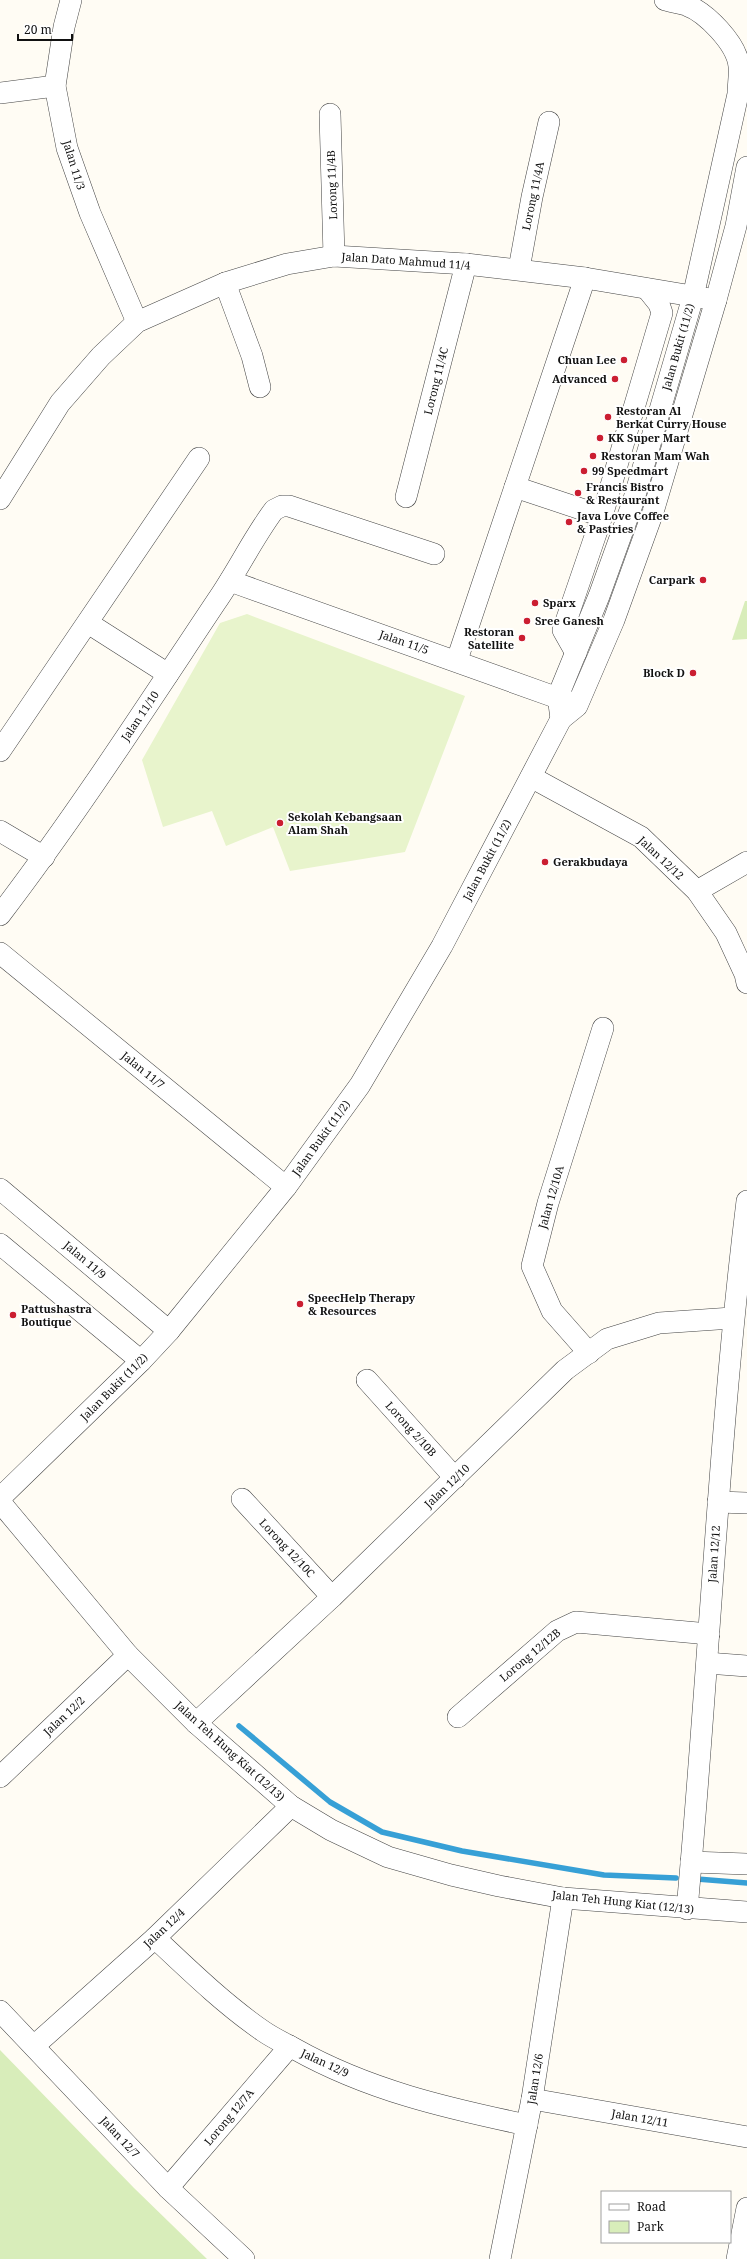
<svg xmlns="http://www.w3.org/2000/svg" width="747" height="2259" viewBox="0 0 747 2259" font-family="'Noto Serif',serif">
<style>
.green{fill:#d8edba}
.pitch{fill:#e8f4cc}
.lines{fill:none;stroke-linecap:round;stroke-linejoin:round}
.stream{stroke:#37a0d6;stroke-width:5.5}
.minor-casing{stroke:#444;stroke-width:22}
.minor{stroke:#fff;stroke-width:21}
.poi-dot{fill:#cb1e31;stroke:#fff;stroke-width:1.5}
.labels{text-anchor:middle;stroke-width:4;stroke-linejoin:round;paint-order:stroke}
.street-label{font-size:11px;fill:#111;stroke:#fff}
.poi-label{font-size:11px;font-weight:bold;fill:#111;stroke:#fff;text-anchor:start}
</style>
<rect width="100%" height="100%" fill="#fffcf4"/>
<!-- green -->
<g class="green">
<path d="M745,601H747V639L732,640Z"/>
<path d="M0,2050L134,2188L207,2259H0Z"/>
</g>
<!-- pitch -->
<path class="pitch" d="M247,614L465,696L405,852L290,871L273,827L226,846L212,811L163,827L142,760L220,623Z"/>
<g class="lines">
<!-- stream -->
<g class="stream">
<path d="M239,1726L330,1802L382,1832L462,1851L604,1875L676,1878"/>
<path d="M697,1879L747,1883"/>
</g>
<!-- minor casing -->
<g class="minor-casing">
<g id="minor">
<path d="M71,0L64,27L55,86L67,148L90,213L137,322"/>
<path d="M0,93L55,86"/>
<path d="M330,114L334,256"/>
<path d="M519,269L532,197L549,122"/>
<path d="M225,283L252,356L260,387"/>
<path d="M515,487L602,516"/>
<path d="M406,497L466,264"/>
<path d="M0,499L60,403L101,356L137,322L225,283L287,264L334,256L466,264L585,278L716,300"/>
<path d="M230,581L569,702"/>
<path d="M88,623L168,674"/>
<path d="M576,653L563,630L602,516L662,313L659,304L647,289"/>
<path d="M457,660L585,278"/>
<path d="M561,719L558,696L599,596L633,502L693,297L738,94C738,85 740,75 739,66C737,44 706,12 686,5C679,3 672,2 665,0"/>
<path d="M0,751L199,458"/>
<path d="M531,777L641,837L697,891L726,933L745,974L747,983"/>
<path d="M0,831L44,857"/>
<path d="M697,891L747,862"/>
<path d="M0,915C77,814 146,707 216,602C237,572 253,538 274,510L282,506H289L434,554"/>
<path d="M0,953L286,1187"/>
<path d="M0,1189L169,1331"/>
<path d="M0,1244L141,1361"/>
<path d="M589,1353L552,1311L532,1266L548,1203L603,1028"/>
<path d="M367,1380L455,1478"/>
<path d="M0,1498L141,1361L169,1331L286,1187L360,1085L442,946L561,719L577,706L614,620L653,512L716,300L736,226L747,167"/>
<path d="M242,1499L332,1597"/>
<path d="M0,1502L128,1655L196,1723L291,1806L331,1830L388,1857L451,1875L499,1886L563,1898L747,1912"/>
<path d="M718,1502L747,1503"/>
<path d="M707,1663L747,1666"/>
<path d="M458,1717L557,1631L576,1622L709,1634"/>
<path d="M196,1723L332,1597L565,1370L607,1339L659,1323L732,1318"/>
<path d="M0,1777L128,1655"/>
<path d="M691,1862L747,1864"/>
<path d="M687,1909C709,1673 718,1436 747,1201"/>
<path d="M155,1938C189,1970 224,2004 263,2031C273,2038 284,2043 295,2049C368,2090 446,2108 527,2125"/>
<path d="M0,2011L168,2188L244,2259"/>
<path d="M34,2046L155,1938L291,1806"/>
<path d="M532,2099L747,2137"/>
<path d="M168,2188L290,2046"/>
<path d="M500,2259L532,2099L563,1898"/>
<path d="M737,2259L747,2208"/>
</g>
</g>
<!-- minor -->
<use href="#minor" class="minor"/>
</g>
<!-- markers -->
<g class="poi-dot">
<circle cx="624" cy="360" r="4"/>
<circle cx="615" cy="379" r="4"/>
<circle cx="608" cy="417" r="4"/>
<circle cx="600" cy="438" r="4"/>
<circle cx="593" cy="456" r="4"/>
<circle cx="584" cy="471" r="4"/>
<circle cx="578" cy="493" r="4"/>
<circle cx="569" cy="522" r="4"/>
<circle cx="703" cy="580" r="4"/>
<circle cx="535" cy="603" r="4"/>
<circle cx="527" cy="621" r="4"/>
<circle cx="522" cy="638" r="4"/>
<circle cx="693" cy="673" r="4"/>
<circle cx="280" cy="823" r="4"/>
<circle cx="545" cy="862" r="4"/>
<circle cx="300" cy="1304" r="4"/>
<circle cx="13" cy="1315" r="4"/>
</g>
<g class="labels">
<!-- street labels -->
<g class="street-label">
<text transform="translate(74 165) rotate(73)" y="4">Jalan 11/3</text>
<text transform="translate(332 185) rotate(-92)" y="4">Lorong 11/4B</text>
<text transform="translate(533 196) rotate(-78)" y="4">Lorong 11/4A</text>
<text transform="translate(406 261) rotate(4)" y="4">Jalan Dato Mahmud 11/4</text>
<text transform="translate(678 347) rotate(-74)" y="4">Jalan Bukit (11/2)</text>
<text transform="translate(436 381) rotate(-76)" y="4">Lorong 11/4C</text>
<text transform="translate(404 642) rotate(19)" y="4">Jalan 11/5</text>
<text transform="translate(140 716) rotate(-56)" y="4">Jalan 11/10</text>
<text transform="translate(661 858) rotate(43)" y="4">Jalan 12/12</text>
<text transform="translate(487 860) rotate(-62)" y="4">Jalan Bukit (11/2)</text>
<text transform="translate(143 1070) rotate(39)" y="4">Jalan 11/7</text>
<text transform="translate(321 1138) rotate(-54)" y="4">Jalan Bukit (11/2)</text>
<text transform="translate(551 1197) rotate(-74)" y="4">Jalan 12/10A</text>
<text transform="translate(85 1260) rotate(40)" y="4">Jalan 11/9</text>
<text transform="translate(114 1387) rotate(-45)" y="4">Jalan Bukit (11/2)</text>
<text transform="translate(411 1429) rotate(48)" y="4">Lorong 2/10B</text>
<text transform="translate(447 1486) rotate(-44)" y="4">Jalan 12/10</text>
<text transform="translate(287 1548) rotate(47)" y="4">Lorong 12/10C</text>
<text transform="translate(714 1554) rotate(-86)" y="4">Jalan 12/12</text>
<text transform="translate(530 1655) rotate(-40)" y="4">Lorong 12/12B</text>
<text transform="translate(64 1716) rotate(-43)" y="4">Jalan 12/2</text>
<text transform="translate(230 1751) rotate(42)" y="4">Jalan Teh Hung Kiat (12/13)</text>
<text transform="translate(623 1902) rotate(6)" y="4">Jalan Teh Hung Kiat (12/13)</text>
<text transform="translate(164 1928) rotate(-43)" y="4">Jalan 12/4</text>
<text transform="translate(325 2063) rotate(25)" y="4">Jalan 12/9</text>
<text transform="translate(535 2079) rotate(-81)" y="4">Jalan 12/6</text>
<text transform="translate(229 2117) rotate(-50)" y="4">Lorong 12/7A</text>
<text transform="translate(640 2118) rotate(10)" y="4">Jalan 12/11</text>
<text transform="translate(120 2137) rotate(47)" y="4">Jalan 12/7</text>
</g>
<!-- poi labels -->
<g class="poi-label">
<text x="616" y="364" text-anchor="end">Chuan Lee</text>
<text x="607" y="383" text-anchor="end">Advanced</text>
<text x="616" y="415">Restoran Al<tspan x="616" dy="13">Berkat Curry House</tspan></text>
<text x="608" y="442">KK Super Mart</text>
<text x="601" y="460">Restoran Mam Wah</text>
<text x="592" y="475">99 Speedmart</text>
<text x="586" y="491">Francis Bistro<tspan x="586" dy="13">&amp; Restaurant</tspan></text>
<text x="577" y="520">Java Love Coffee<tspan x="577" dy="13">&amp; Pastries</tspan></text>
<text x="695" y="584" text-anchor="end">Carpark</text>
<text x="543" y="607">Sparx</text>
<text x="535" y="625">Sree Ganesh</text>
<text x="514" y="636" text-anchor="end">Restoran<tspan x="514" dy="13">Satellite</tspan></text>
<text x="685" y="677" text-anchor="end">Block D</text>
<text x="288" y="821">Sekolah Kebangsaan<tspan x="288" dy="13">Alam Shah</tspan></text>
<text x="553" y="866">Gerakbudaya</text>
<text x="308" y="1302">SpeecHelp Therapy<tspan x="308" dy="13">&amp; Resources</tspan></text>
<text x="21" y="1313">Pattushastra<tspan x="21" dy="13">Boutique</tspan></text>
</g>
</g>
<!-- legend -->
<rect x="601" y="2191" width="130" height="52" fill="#ffffff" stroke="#a0a0a0"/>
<rect x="609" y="2204" width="20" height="6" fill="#ffffff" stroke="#a0a0a0"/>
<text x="637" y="2211" font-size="12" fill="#111111">Road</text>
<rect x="609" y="2221" width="20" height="12" fill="#d8edba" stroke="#a0a0a0"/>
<text x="637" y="2231" font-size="12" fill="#111111">Park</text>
<!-- scale -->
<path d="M18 34v6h54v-6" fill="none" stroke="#111111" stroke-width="2"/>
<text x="24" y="34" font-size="12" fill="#111111" stroke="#ffffff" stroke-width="3" paint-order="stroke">20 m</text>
</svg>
